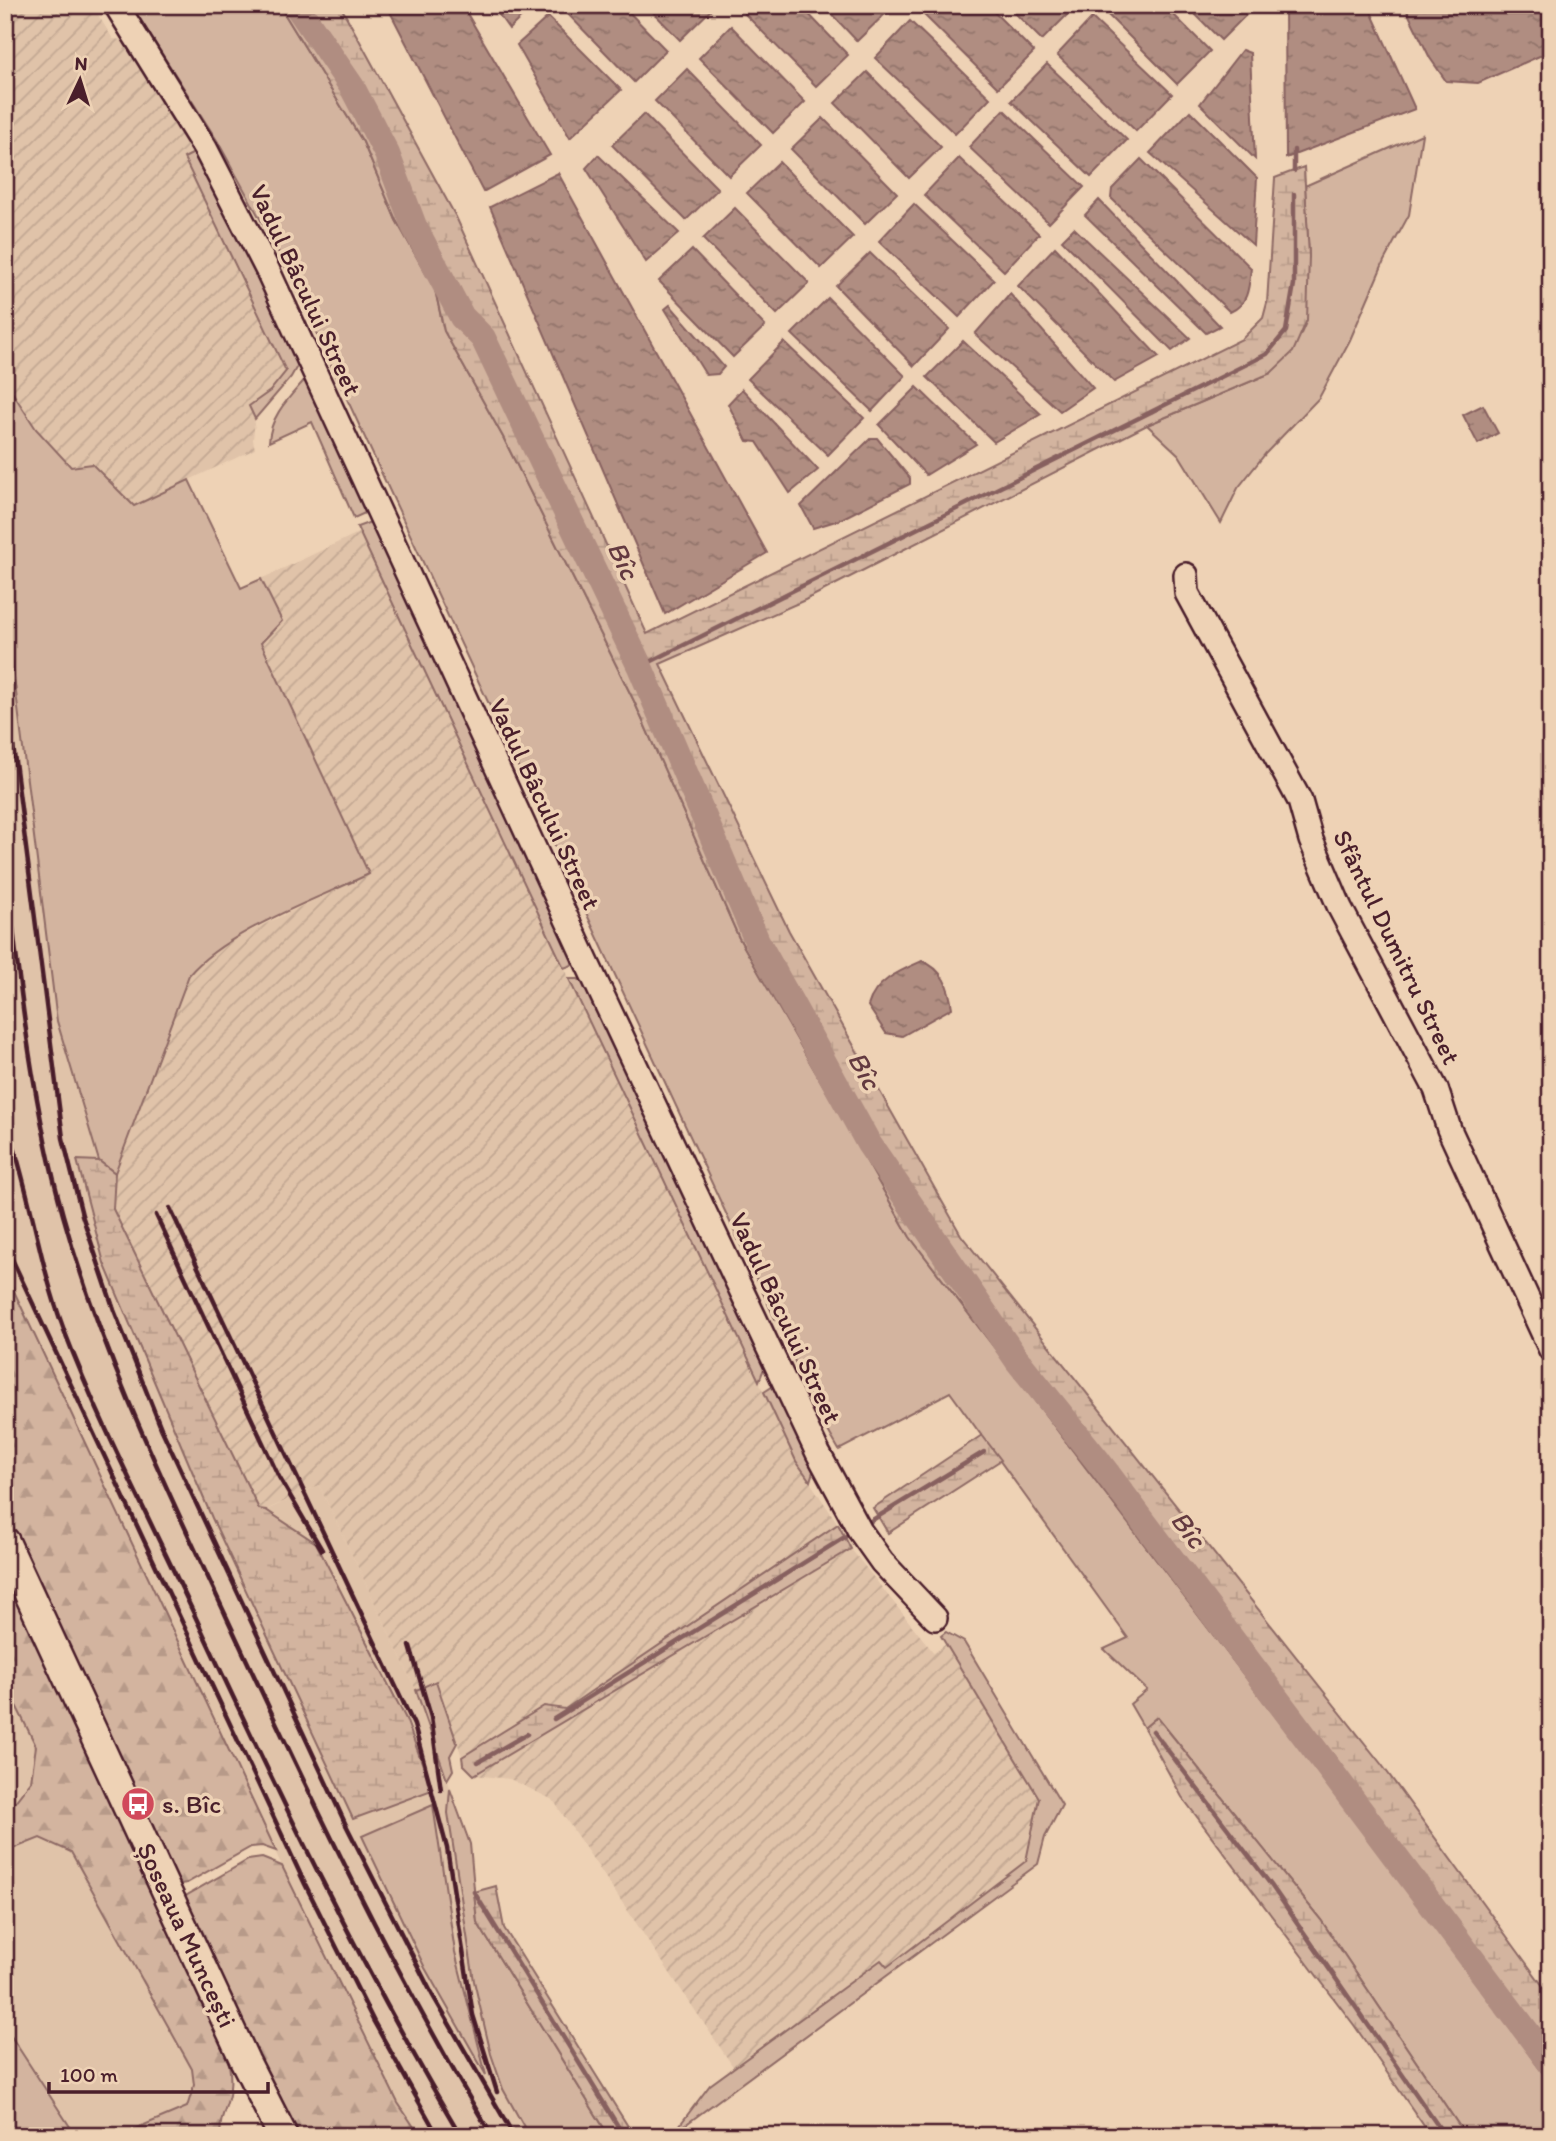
<svg xmlns="http://www.w3.org/2000/svg" width="1556" height="2141" viewBox="0 0 1556 2141" font-family="Itim,sans-serif">
<style>
.built{fill:#e0c3a9}
.industrial{fill:url(#industrial-furrows)}
.grass{fill:#d3b49f;stroke:#8e6a65;stroke-width:2}
.forest{fill:url(#forest-firs);stroke:#8e6a65;stroke-width:2}
.wetland{fill:url(#wetland-marsh);stroke:#8e6a65;stroke-width:2}
.water{fill:url(#water-ripples);stroke:#87615f;stroke-width:2}
.lines{fill:none;stroke-linecap:round;stroke-linejoin:round}
.stream{stroke:#87615f;stroke-width:4.5}
.river{stroke:#b08d81;stroke-width:26}
.minor-casing{stroke:#4a1f2b;stroke-width:28}
.major-casing{stroke:#4a1f2b;stroke-width:33}
.minor{stroke:#eed2b5;stroke-width:23}
.major{stroke:#eed2b5;stroke-width:28}
.rail{stroke:#4a1f2b;stroke-width:4.5}
.labels{text-anchor:middle;stroke-width:7;stroke-linejoin:round;paint-order:stroke}
.street-label{font-size:26px;fill:#4a1f2b;stroke:#eed2b5}
.poi-label{font-size:26px;fill:#4a1f2b;stroke:#eed2b5;text-anchor:start}
.water-label{font-size:28px;font-style:italic;fill:#643a40;stroke:#eed2b5}
</style>
<defs>
<pattern id="industrial-furrows" width="10" height="10" patternUnits="userSpaceOnUse" patternTransform="scale(1.75)"><rect width="10" height="10" fill="#e0c3a9"/><path d="M-1 1l2-2M0 10L10 0M9 11l2-2" fill="none" stroke="#c2a792"/></pattern>
<pattern id="forest-firs" width="22" height="20" patternUnits="userSpaceOnUse" patternTransform="scale(1.75)"><rect width="22" height="20" fill="#d3b49f"/><path d="M5 1l3.5 6h-7zM16 11l3.5 6h-7z" fill="#b79a89"/></pattern>
<pattern id="wetland-marsh" width="20" height="14" patternUnits="userSpaceOnUse" patternTransform="scale(1.75)"><rect width="20" height="14" fill="#d3b49f"/><path d="M1 5h8M5 5V1M11 12h8M15 12V8" fill="none" stroke="#b79a89"/></pattern>
<pattern id="water-ripples" width="26" height="14" patternUnits="userSpaceOnUse" patternTransform="scale(1.75)"><rect width="26" height="14" fill="#b08d81"/><path d="M2 4q2-2 4 0t4 0M15 11q2-2 4 0t4 0" fill="none" stroke="#91736a"/></pattern>
</defs>
<rect width="100%" height="100%" fill="#eed2b5"/>
<filter id="ink" filterUnits="userSpaceOnUse"><feTurbulence type="fractalNoise" baseFrequency=".0143" numOctaves="2"/><feDisplacementMap in="SourceGraphic" scale="14" xChannelSelector="R" yChannelSelector="G"/><feConvolveMatrix kernelMatrix="1 2 1 2 8 2 1 2 1" color-interpolation-filters="sRGB"/></filter>
<g filter="url(#ink)">
<!-- built -->
<g class="built">
<path d="M5,604L57,1021L99,1161L115,1173L114,1209L267,1510L319,1485L416,1690L470,1844L478,1936L559,2136H420L398,2103L282,1866L5,1272Z"/>
<path d="M5,1683L119,1914L183,2032L203,2093L175,2136H5Z"/>
</g>
<!-- industrial -->
<g class="industrial">
<path d="M5,5H100L98,15L113,39L124,40L194,153L184,159L287,371L270,391L249,406L255,419L253,440L255,449L134,506L92,464L71,467L36,429L5,381Z"/>
<path d="M360,532L796,1461L838,1524L564,1709L544,1706L462,1757L437,1681L416,1690L319,1485L266,1510L259,1509L114,1209L115,1173L189,975L204,957L232,940L368,874L261,643L282,621L261,579Z"/>
<path d="M851,1549L934,1653L946,1644L1039,1798L1026,1861L887,1968L881,1960L734,2068L553,1800L510,1779L474,1775Z"/>
</g>
<!-- grass -->
<g class="grass">
<path d="M131,5H279L363,142L396,220L435,290L444,331L503,437L634,701L739,938L910,1237L1449,1944L1551,2084V2136H1466L1321,1920L1157,1717L1144,1728L1130,1704L1147,1690L1104,1649L1128,1638L950,1392L839,1450L824,1424L280,255L218,142Z"/>
<path d="M1422,134L1409,215L1384,261L1350,340L1319,398L1266,453L1238,488L1221,523L1179,455L1147,425L1271,373L1309,256L1305,186Z"/>
<path d="M194,153L205,162L300,361L291,377L255,419L249,406L270,391L286,371L184,158Z"/>
<path d="M307,377L368,507L365,513L354,518L312,422L269,442C270,415 290,397 307,377Z"/>
<path d="M5,381L36,429L71,467L92,464L134,506L189,480L241,588L261,579L282,621L261,643L369,874C315,900 226,931 189,975L115,1173L99,1161L57,1021L5,604Z"/>
<path d="M376,520L574,949L572,965L564,968L357,527Z"/>
<path d="M569,979H578L592,988L765,1366L759,1381Z"/>
<path d="M775,1385L815,1465L810,1481L796,1461L764,1392Z"/>
<path d="M946,1632L964,1642L1062,1805L1045,1837L1038,1864L673,2134L710,2085L881,1960L887,1967L1026,1861L1039,1798L941,1636Z"/>
<path d="M436,1681L457,1743L450,1756L453,1770L447,1780L416,1690Z"/>
<path d="M450,1789L470,1844L477,1922L609,2136H529L503,2089L491,2054L474,1981L448,1813Z"/>
<path d="M433,1805L455,1952L486,2075L425,1968L362,1836Z"/>
<path d="M5,2027L76,2136H5Z"/>
</g>
<!-- forest -->
<g class="forest">
<path d="M5,1272L276,1851L262,1846L251,1847L187,1883L181,1884L176,1878L5,1510Z"/>
<path d="M5,1566L223,2038C227,2054 232,2071 230,2088C229,2106 218,2117 221,2136H118L187,2107L194,2085L192,2069L71,1852L40,1838L5,1852V1815L31,1781L36,1746L5,1683Z"/>
<path d="M262,1858L282,1866L398,2103L420,2136H297L184,1897L248,1860Z"/>
</g>
<!-- wetland -->
<g class="wetland">
<path d="M279,5H340L456,217L647,634L1242,339L1263,318L1267,303L1275,178L1304,167L1309,256L1307,320L1293,352L1271,373L1147,425L805,600L660,664L789,931L961,1235L1382,1765L1551,1997V2084L1449,1944L910,1237L739,938L634,701L503,437L444,331L435,289L396,220L363,142Z"/>
<path d="M77,1160L99,1161L115,1173L113,1209L259,1509L266,1510L316,1543L406,1719L432,1790L353,1819L212,1518L104,1263Z"/>
<path d="M982,1435L1001,1460L888,1533L873,1508Z"/>
<path d="M838,1524L851,1549L474,1775L463,1764L462,1757L544,1706L565,1709Z"/>
<path d="M1157,1717L1321,1920L1466,2136H1431L1354,2025L1182,1797L1144,1728Z"/>
<path d="M496,1886L504,1928L634,2136H609L477,1922L474,1892Z"/>
</g>
<!-- water -->
<g class="water">
<path d="M462,5L550,155L483,192L387,6Z"/>
<path d="M492,5H532L533,6L509,29Z"/>
<path d="M622,5L666,50L634,82L560,6Z"/>
<path d="M646,5H709L712,9L680,40Z"/>
<path d="M748,5H800L848,55L816,86L742,11Z"/>
<path d="M823,5H885L890,9L857,41Z"/>
<path d="M924,5H987L1034,52L998,88L919,10Z"/>
<path d="M1007,5H1077L1042,40Z"/>
<path d="M1103,5H1164L1210,51L1177,84L1101,8Z"/>
<path d="M1186,5H1252L1254,7L1221,40Z"/>
<path d="M1285,5H1368L1415,109L1286,158Z"/>
<path d="M1404,5H1551V51L1478,83L1446,81L1430,58Z"/>
<path d="M548,17L621,90L570,138L517,45Z"/>
<path d="M1092,18L1172,94L1136,131L1057,55Z"/>
<path d="M910,21L990,98L955,134L875,58Z"/>
<path d="M731,26L805,102L773,133L699,58Z"/>
<path d="M1242,50L1250,53L1255,159L1200,104Z"/>
<path d="M1047,64L1127,140L1091,177L1011,101Z"/>
<path d="M687,69L761,145L729,176L655,101Z"/>
<path d="M867,72L941,147L909,178L835,103Z"/>
<path d="M1004,110L1084,187L1049,223L969,147Z"/>
<path d="M1190,111L1257,178L1253,245L1150,153Z"/>
<path d="M644,114L718,189L686,220L612,145Z"/>
<path d="M823,118L897,193L865,224L791,149Z"/>
<path d="M598,155L679,233L646,262L586,168Z"/>
<path d="M959,158L1039,234L1004,271L924,195Z"/>
<path d="M1141,159L1251,268C1249,286 1249,304 1230,312L1111,198L1112,189Z"/>
<path d="M779,162L853,237L821,268L747,193Z"/>
<path d="M558,173L767,553L665,614L490,207Z"/>
<path d="M1099,200L1220,326L1206,333L1085,215Z"/>
<path d="M914,204L994,280L959,317L879,241Z"/>
<path d="M735,208L809,283L777,314L703,239Z"/>
<path d="M1074,228L1190,338L1172,351L1062,240Z"/>
<path d="M1055,247L1159,357L1114,382L1018,286Z"/>
<path d="M692,250L765,326L733,357L659,281Z"/>
<path d="M870,253L949,329L914,366L836,286Z"/>
<path d="M1010,294L1093,388L1060,411L975,334Z"/>
<path d="M828,298L905,376L872,411L792,334Z"/>
<path d="M670,305L724,367L718,374L706,375L665,309Z"/>
<path d="M963,341L1041,414L994,442L927,377Z"/>
<path d="M784,342L864,418L828,455L748,379Z"/>
<path d="M917,387L976,444L926,475L879,425Z"/>
<path d="M742,389L818,470L790,493L757,442L747,441L728,404Z"/>
<path d="M1483,405L1498,433L1478,444L1463,415Z"/>
<path d="M871,438H877L910,478V484L839,520L813,528L801,506Z"/>
<path d="M922,961C943,969 949,987 952,1008L902,1036L886,1033L868,1006C875,981 899,971 922,961Z"/>
</g>
<g class="lines">
<!-- stream -->
<g class="stream">
<path d="M1294,171V150"/>
<path d="M640,667L1267,354L1286,331L1294,284V194"/>
<path d="M869,1522L984,1452"/>
<path d="M554,1719L848,1535"/>
<path d="M1153,1731L1271,1885L1445,2136"/>
<path d="M478,1762L527,1734"/>
<path d="M474,1892L624,2136"/>
</g>
<!-- river -->
<path class="river" d="M296,5L352,87L387,154L414,226L462,317L483,338L640,667L757,941L869,1144L1017,1360L1098,1461L1551,2064"/>
<!-- minor casing -->
<g class="minor-casing">
<g id="minor">
<path d="M116,5L205,148L268,271L588,965L818,1453L860,1531L882,1562L935,1618"/>
<path d="M1186,575L1187,593L1300,801L1311,840L1340,908L1436,1089L1449,1129L1551,1350"/>
</g>
</g>
<!-- major casing -->
<g class="major-casing">
<path id="major" d="M5,1542L245,2061L283,2136"/>
</g>
<!-- minor -->
<use href="#minor" class="minor"/>
<!-- major -->
<use href="#major" class="major"/>
<!-- rail -->
<g class="rail">
<path d="M5,683L63,1138L82,1215L114,1310L161,1428L345,1823L432,1994L514,2136"/>
<path d="M5,860C19,980 31,1099 63,1215C102,1356 166,1487 227,1618C309,1794 392,1970 492,2136"/>
<path d="M5,1119C30,1188 38,1261 64,1330C101,1427 151,1521 195,1616C278,1793 361,1968 461,2136"/>
<path d="M170,1208L414,1725L447,1848L473,2015L497,2092"/>
<path d="M156,1215L279,1477L322,1550"/>
<path d="M5,1244L305,1884L374,2022L438,2136"/>
<path d="M410,1646L431,1717L441,1790"/>
</g>
</g>
</g>
<!-- icons -->
<defs>
<g id="bus-disc" transform="scale(1.75)"><circle r="9.5" fill="#d1495b" stroke="#eed2b5"/><path d="M-5-6H5V4H4V6H2V4H-2V6H-4V4H-5ZM-3.5-4V0h7V-4ZM-3.5 1.2v1.5H-2V1.2ZM2 1.2v1.5H3.5V1.2Z" fill="#fff"/></g>
</defs>
<g fill-rule="evenodd">
<use href="#bus-disc" x="138" y="1804"/>
</g>
<g class="labels">
<!-- street labels -->
<g class="street-label">
<text transform="translate(306 290) rotate(65)" y="9">Vadul Bâcului Street</text>
<text transform="translate(545 804) rotate(65)" y="9">Vadul Bâcului Street</text>
<text transform="translate(1397 947) rotate(64)" y="9">Sfântul Dumitru Street</text>
<text transform="translate(786 1318) rotate(65)" y="9">Vadul Bâcului Street</text>
<text transform="translate(187 1935) rotate(65)" y="9">Șoseaua Muncești</text>
</g>
<!-- poi labels -->
<g class="poi-label">
<text x="162" y="1813">s. Bîc</text>
</g>
<!-- water labels -->
<g class="water-label">
<text transform="translate(624 560) rotate(65)" y="10">Bîc</text>
<text transform="translate(865 1070) rotate(61)" y="10">Bîc</text>
<text transform="translate(1189 1529) rotate(53)" y="10">Bîc</text>
</g>
</g>
<!-- margin -->
<rect width="1556" height="2141" fill="none" stroke="#eed2b5" stroke-width="28"/>
<rect x="14" y="14" width="1528" height="2113" fill="none" stroke="#4a1f2b" stroke-width="2.5" filter="url(#ink)"/>
<!-- north arrow -->
<g transform="translate(80 80) rotate(4)" stroke="#eed2b5" stroke-width="5" paint-order="stroke">
<path d="M0-5L12 26L0 18L-12 26Z" fill="#4a1f2b"/>
<text y="-10" font-size="19" font-weight="bold" text-anchor="middle" fill="#4a1f2b">N</text>
</g>
<!-- scale -->
<path d="M49 2082v10h219v-10" fill="none" stroke="#4a1f2b" stroke-width="3.5"/>
<text x="60" y="2082" font-size="21" fill="#4a1f2b" stroke="#eed2b5" stroke-width="5" paint-order="stroke">100 m</text>
</svg>
